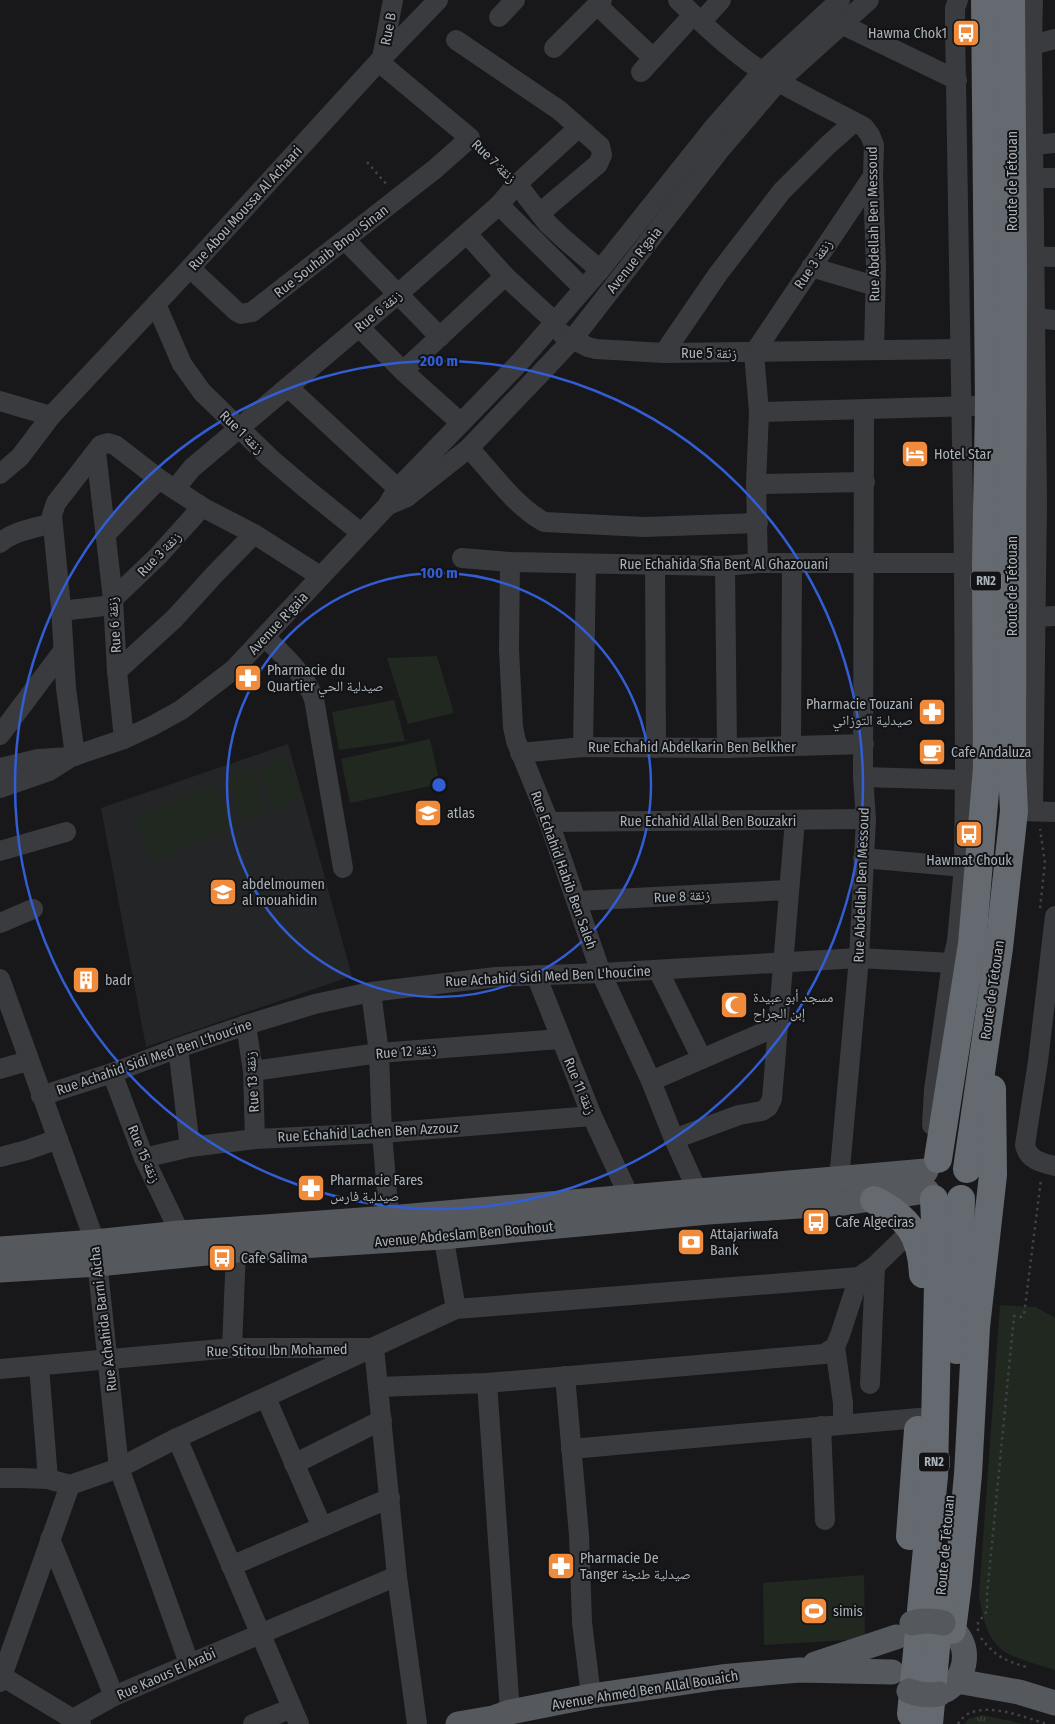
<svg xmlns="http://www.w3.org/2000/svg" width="1055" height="1724" viewBox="0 0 1055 1724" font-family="'Fira Sans Condensed','Noto Naskh Arabic',sans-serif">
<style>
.built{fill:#242527}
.grass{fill:url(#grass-tufts)}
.pitch{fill:#202820}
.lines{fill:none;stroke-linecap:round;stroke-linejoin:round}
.path{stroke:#3f4246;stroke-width:2.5;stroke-dasharray:2.5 4;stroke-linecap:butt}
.minor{stroke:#393b3f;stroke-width:20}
.major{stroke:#55595e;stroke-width:25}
.highway{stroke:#656a70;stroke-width:28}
.major-bridge{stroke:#55595e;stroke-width:25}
.ring{fill:none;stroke:#325dd4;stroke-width:2.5}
.labels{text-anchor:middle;stroke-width:4;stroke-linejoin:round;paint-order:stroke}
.shield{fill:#131315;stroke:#7d8288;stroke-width:1}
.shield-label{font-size:12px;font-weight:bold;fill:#aab2ba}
.street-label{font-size:14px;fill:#aab2ba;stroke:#131315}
.poi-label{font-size:14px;fill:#aab2ba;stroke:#131315;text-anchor:start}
.centre{fill:#325dd4;stroke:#131315;stroke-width:2.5}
.ring-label{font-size:15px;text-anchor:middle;font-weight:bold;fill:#325dd4;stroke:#131315;stroke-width:4;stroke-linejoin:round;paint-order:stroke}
</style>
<defs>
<pattern id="grass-tufts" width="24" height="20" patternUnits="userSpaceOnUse" patternTransform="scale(1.25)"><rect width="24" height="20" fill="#202820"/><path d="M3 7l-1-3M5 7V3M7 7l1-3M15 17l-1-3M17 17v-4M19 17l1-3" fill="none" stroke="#3e453e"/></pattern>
</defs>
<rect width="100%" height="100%" fill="#18181a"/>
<!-- built -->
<path class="built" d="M288,744L352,976L146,1047L101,808Z"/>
<!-- grass -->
<path class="grass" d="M983,1715L1022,1724H965L968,1719Z"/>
<!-- pitch -->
<g class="pitch">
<path d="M437,656L454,713L408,724L387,658Z"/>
<path d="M394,700L405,741L339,750L332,712Z"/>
<path d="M430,739L440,784L350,803L341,759Z"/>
<path d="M286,758L303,797L271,811L257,768Z"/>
<path d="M251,768L267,813L240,821L227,777Z"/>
<path d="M215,784L235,826L153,860L135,818Z"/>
<path d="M1000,1305L1036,1307L1055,1318V1670C1003,1654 988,1654 979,1595Z"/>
<path d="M864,1575L865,1639L764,1645L763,1583Z"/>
</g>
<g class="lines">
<!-- path -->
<g class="path">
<path d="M482,150L505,172"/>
<path d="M367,162L387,185"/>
<path d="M1040,908L1045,863L1040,829"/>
<path d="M978,1631V1623L987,1611V1595L1014,1316L1021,1317L1024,1315L1041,1179"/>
<path d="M981,1638C996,1657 1004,1660 1026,1667"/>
<path d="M958,1724C974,1696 1023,1717 1047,1724"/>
</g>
<!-- minor -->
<g class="minor">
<path d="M678,0C709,30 742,61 779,82C807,98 836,112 864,127L870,135L874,145L873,176L876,268L874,350"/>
<path d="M958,0L955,8V25L964,563L965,768L964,867L957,941L952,963L960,974"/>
<path d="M1033,0L1032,45L1037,504L1033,811"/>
<path d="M597,5L653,58"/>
<path d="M499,17L515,0"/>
<path d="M702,21L721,0"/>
<path d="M841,24L957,80"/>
<path d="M456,40L559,110L600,146L602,155L598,164L540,213"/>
<path d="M1020,46L1032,45L1055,39"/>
<path d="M554,48L602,0"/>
<path d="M382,58L393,0"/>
<path d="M641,72L693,15"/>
<path d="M1033,145L1055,143"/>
<path d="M1034,178H1055"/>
<path d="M517,184L548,224L563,238L600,270"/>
<path d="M499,205L583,288"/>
<path d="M467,234L505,276L554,321"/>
<path d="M345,240L440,337"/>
<path d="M1022,256L1055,257"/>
<path d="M811,267L875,286"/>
<path d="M190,268L236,311L241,314L252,312L435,169L470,138L379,62"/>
<path d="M156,304L182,364L202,392L270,458L304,487L361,533"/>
<path d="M1035,318L1055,320"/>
<path d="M359,327L403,371L461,423"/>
<path d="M562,334L588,347L596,349L664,353L960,349"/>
<path d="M664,353L718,274L782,191L828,145L854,122"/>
<path d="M754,353L873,176"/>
<path d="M754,353L759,412L756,484L758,563"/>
<path d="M403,371L505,276"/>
<path d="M288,387L407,497"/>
<path d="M0,401L51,416"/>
<path d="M759,412L974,406"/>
<path d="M469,448C492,473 515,506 544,522L644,527L758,523"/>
<path d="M96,452L113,599L117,671L124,739"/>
<path d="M0,474L20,457L51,416L190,268L382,58L438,0"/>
<path d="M756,484L865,482"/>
<path d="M175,489L192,468L398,294L499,205L517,184L578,128"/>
<path d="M393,503L407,497L469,448L539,375L572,340L719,151L778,82L869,0"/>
<path d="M105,535L159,479"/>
<path d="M0,543C13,531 36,528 52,523"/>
<path d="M462,558L510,562L725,566L758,563H977"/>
<path d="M510,562L509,650L513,727L516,741L549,822L601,973L651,1081L674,1139L697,1190"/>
<path d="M655,564L656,748"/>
<path d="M725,566L727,748"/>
<path d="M113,599L158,556L202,507"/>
<path d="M61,611L113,605"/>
<path d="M1035,617L1055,616"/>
<path d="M265,637C284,656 305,674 314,699L343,868"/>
<path d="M117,671L174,619L215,574L254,534"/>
<path d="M0,735L63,651"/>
<path d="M791,746L792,563"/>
<path d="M583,747L586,564"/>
<path d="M520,753L583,747L727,748L864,744"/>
<path d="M75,756L66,688L61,608L52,515L56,503L101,445L108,443L115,445L159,479L202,507L254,534L320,576"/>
<path d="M0,768L38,759L71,757"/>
<path d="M863,777L965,780"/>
<path d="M0,788L49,771L71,757L124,739L152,726L181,710L233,670L387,506L398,488L520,362L600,270L714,127L763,71L840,0"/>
<path d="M1020,811L1055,812"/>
<path d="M549,822L866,819"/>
<path d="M0,851L66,832"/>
<path d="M863,858L964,867"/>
<path d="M577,901L788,890"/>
<path d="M1055,916L1038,1061L1025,1145C1028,1160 1042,1163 1055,1166"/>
<path d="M0,923L33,909"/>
<path d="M658,970L702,1059"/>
<path d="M536,975L592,1116L629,1196"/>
<path d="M0,979L95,1242L119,1468L189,1663"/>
<path d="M371,992L379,1053L382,1133L389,1218"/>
<path d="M246,1025L253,1071L255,1139"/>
<path d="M178,1048L190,1147"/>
<path d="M0,1069L28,1061"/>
<path d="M253,1071L379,1053L560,1039"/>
<path d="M112,1073L144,1158L180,1233"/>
<path d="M651,1081L778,1026"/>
<path d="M41,1096L112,1073L178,1048L246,1025L315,1004L371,992L496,977L601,973L859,958L952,963L934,1090L932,1125"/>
<path d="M674,1139L739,1115L762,1111L768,1107L772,1099L795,820"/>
<path d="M0,1157L27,1150L58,1139"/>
<path d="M144,1158L190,1147L255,1139L382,1133L592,1116"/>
<path d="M839,1180L859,958L866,819L863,777L864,410"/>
<path d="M441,1223L456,1309"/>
<path d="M835,1347L843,1403V1424"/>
<path d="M232,1348L236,1250"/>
<path d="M374,1348L397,1576L417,1724"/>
<path d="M39,1366L48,1479"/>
<path d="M0,1369L232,1348H367"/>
<path d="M565,1376L579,1535L582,1622L591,1696"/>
<path d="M487,1383L510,1712"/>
<path d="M870,1384L875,1266"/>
<path d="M378,1387L487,1383L824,1354L835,1347L840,1335L859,1277"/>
<path d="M266,1398L322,1527"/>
<path d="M821,1426L825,1520"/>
<path d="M177,1438L299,1724"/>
<path d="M571,1449L919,1418"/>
<path d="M294,1464L382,1420"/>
<path d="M0,1478H21L48,1479L70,1485L119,1468L177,1438L456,1309L859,1277L875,1266L912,1230"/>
<path d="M50,1539L114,1696"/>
<path d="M231,1566L390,1498"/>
<path d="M0,1675L81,1724"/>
<path d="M0,1682L70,1485"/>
<path d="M73,1719L114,1696L397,1576"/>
<path d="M253,1724L292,1708"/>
</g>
<!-- major -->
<g class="major">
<path d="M0,1249L95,1242L180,1233L389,1218L926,1171"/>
<path d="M0,1270L98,1264L236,1250L442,1237L708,1212L844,1203L927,1191"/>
<path d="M943,1623C947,1626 952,1629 956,1633C971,1652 965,1678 946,1690"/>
<path d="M815,1664L896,1637"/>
<path d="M957,1681L1019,1692L1055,1703"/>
<path d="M458,1724L493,1718L510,1712L591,1696L721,1677L799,1670L892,1672"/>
</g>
<!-- highway -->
<g class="highway">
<path d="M938,1159L972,944L987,768L986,563L989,405L985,0"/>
<path d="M967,1169L999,948L1014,811L1012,769L1013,271L1011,0"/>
<path d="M874,1200C908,1217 921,1235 923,1274"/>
<path d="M957,1350L961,1199"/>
<path d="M910,1536L918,1430"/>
<path d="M952,1630L958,1583L968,1474L976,1327L993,1175L992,1089"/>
<path d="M911,1714L934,1476L938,1282L934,1199"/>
<path d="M929,1724L940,1604"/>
</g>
<!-- major-bridge -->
<g class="major-bridge">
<path d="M912,1623C923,1620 931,1620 943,1623"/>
<path d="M909,1691C920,1695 928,1696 939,1694"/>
</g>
</g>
<!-- distance rings -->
<g class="ring">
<circle cx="439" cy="785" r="212"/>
<circle cx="439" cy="785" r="424"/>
</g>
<!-- icons -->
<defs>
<g id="bus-square" transform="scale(1.4375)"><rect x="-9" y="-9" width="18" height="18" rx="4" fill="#ef8b3b" stroke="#131315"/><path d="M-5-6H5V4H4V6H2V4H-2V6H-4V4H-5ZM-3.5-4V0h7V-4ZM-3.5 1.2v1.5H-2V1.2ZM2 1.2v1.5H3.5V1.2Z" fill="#fff"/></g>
<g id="hotel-square" transform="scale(1.4375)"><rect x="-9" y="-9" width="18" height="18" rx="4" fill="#ef8b3b" stroke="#131315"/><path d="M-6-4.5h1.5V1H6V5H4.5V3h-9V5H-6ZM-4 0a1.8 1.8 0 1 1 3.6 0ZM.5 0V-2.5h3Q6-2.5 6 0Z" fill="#fff"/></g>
<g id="pharmacy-square" transform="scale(1.4375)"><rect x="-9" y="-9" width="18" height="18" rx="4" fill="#ef8b3b" stroke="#131315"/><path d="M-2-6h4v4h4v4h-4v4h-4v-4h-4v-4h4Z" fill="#fff"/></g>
<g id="cafe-square" transform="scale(1.4375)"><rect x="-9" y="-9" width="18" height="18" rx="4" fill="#ef8b3b" stroke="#131315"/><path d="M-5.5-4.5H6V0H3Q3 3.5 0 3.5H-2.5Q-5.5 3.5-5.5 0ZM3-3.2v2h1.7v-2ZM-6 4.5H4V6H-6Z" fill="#fff"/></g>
<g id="school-square" transform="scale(1.4375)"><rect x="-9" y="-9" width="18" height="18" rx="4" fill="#ef8b3b" stroke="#131315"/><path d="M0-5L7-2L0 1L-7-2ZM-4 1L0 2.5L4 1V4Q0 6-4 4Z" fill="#fff"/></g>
<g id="building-square" transform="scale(1.4375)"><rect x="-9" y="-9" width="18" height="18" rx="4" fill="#ef8b3b" stroke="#131315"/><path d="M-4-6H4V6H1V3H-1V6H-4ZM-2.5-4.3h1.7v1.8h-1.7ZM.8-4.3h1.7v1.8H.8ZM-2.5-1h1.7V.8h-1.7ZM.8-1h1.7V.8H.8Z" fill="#fff"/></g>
<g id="mosque-square" transform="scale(1.4375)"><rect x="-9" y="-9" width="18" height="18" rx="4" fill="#ef8b3b" stroke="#131315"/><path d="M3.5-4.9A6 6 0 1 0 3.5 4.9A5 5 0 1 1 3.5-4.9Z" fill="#fff"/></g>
<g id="bank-square" transform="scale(1.4375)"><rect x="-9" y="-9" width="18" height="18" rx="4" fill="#ef8b3b" stroke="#131315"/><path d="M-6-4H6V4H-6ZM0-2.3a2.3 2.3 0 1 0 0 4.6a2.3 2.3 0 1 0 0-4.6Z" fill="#fff"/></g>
<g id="stadium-square" transform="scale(1.4375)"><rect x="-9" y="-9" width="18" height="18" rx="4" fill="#ef8b3b" stroke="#131315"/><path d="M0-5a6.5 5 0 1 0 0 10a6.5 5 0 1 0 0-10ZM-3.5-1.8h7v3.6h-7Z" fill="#fff"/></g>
</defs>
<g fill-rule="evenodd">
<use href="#bus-square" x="966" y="33"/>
<use href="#hotel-square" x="915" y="454"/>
<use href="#pharmacy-square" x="248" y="678"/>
<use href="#pharmacy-square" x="932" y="712"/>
<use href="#cafe-square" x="932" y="752"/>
<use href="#school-square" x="428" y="813"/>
<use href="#bus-square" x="969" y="834"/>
<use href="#school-square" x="223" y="892"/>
<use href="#building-square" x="86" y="980"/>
<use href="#mosque-square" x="734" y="1005"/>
<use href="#pharmacy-square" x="311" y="1188"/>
<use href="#bus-square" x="816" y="1222"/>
<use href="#bank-square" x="691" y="1242"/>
<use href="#bus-square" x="222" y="1258"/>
<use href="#pharmacy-square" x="561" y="1566"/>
<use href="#stadium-square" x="814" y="1611"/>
</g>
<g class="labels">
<!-- shield labels -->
<g class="shield">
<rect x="971" y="571.5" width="30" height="19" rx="4"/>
<rect x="919" y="1452.5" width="30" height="19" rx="4"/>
</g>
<g class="shield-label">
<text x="986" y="585">RN2</text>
<text x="934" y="1466">RN2</text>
</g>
<!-- street labels -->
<g class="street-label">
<text transform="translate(388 29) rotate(-79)" y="5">Rue B</text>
<text transform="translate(494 161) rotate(44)" y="5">Rue 7 زنقة</text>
<text transform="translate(1012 181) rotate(-90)" y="5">Route de Tétouan</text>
<text transform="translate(245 208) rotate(-48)" y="5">Rue Abou Moussa Al Achaari</text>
<text transform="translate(873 224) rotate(-91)" y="5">Rue Abdellah Ben Messoud</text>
<text transform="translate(331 251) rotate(-38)" y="5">Rue Souhaib Bnou Sinan</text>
<text transform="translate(634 260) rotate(-52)" y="5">Avenue R'gaia</text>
<text transform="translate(813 264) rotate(-56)" y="5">Rue 3 زنقة</text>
<text transform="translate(378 311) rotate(-40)" y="5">Rue 6 زنقة</text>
<text x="709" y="358">Rue 5 زنقة</text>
<text transform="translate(242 432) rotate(44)" y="5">Rue 1 زنقة</text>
<text transform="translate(159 554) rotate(-46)" y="5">Rue 3 زنقة</text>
<text x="724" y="569">Rue Echahida Sfia Bent Al Ghazouani</text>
<text transform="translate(1012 586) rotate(-90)" y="5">Route de Tétouan</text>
<text transform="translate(278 623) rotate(-47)" y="5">Avenue R'gaia</text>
<text transform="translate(114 625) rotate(-94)" y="5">Rue 6 زنقة</text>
<text x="692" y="752">Rue Echahid Abdelkarin Ben Belkher</text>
<text x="708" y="826">Rue Echahid Allal Ben Bouzakri</text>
<text transform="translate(564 870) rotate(70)" y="5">Rue Echahid Habib Ben Saleh</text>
<text transform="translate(861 885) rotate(-88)" y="5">Rue Abdellah Ben Messoud</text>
<text transform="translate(682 896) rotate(-3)" y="5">Rue 8 زنقة</text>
<text transform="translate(548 976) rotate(-3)" y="5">Rue Achahid Sidi Med Ben L'houcine</text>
<text transform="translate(992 990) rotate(-82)" y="5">Route de Tétouan</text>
<text transform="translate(406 1051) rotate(-5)" y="5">Rue 12 زنقة</text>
<text transform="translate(154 1057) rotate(-19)" y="5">Rue Achahid Sidi Med Ben L'houcine</text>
<text transform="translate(252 1082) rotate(-94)" y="5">Rue 13 زنقة</text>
<text transform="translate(580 1086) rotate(67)" y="5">Rue 11 زنقة</text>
<text transform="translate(368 1132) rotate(-3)" y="5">Rue Echahid Lachen Ben Azzouz</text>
<text transform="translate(144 1154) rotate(67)" y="5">Rue 15 زنقة</text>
<text transform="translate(464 1234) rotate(-5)" y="5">Avenue Abdeslam Ben Bouhout</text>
<text transform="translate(103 1319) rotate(-97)" y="5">Rue Achahida Barni Aicha</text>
<text transform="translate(277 1350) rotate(-1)" y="5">Rue Stitou Ibn Mohamed</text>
<text transform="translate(945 1545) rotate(-85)" y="5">Route de Tétouan</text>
<text transform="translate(166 1674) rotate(-24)" y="5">Rue Kaous El Arabi</text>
<text transform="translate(645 1690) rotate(-9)" y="5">Avenue Ahmed Ben Allal Bouaich</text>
</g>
<!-- poi labels -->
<g class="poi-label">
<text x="947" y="38" text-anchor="end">Hawma Chok1</text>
<text x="934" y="459">Hotel Star</text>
<text x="267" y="675">Pharmacie du<tspan x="267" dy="16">Quartier صيدلية الحي</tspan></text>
<text x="913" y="709" text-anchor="end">Pharmacie Touzani<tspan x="913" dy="16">صيدلية التوزاني</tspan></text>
<text x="951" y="757">Cafe Andaluza</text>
<text x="447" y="818">atlas</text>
<text x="969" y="865" text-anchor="middle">Hawmat Chouk</text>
<text x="242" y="889">abdelmoumen<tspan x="242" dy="16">al mouahidin</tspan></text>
<text x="105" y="985">badr</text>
<text x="753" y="1002">مسجد أبو عبيدة<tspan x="753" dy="16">إبن الجراح</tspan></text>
<text x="330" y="1185">Pharmacie Fares<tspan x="330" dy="16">صيدلية فارس</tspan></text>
<text x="835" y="1227">Cafe Algeciras</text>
<text x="710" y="1239">Attajariwafa<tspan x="710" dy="16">Bank</tspan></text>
<text x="241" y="1263">Cafe Salima</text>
<text x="580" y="1563">Pharmacie De<tspan x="580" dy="16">Tanger صيدلية طنجة</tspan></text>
<text x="833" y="1616">simis</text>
</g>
</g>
<circle cx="439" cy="785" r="8" class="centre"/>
<g class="ring-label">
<text x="439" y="366">200 m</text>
<text x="439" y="578">100 m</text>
</g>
</svg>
